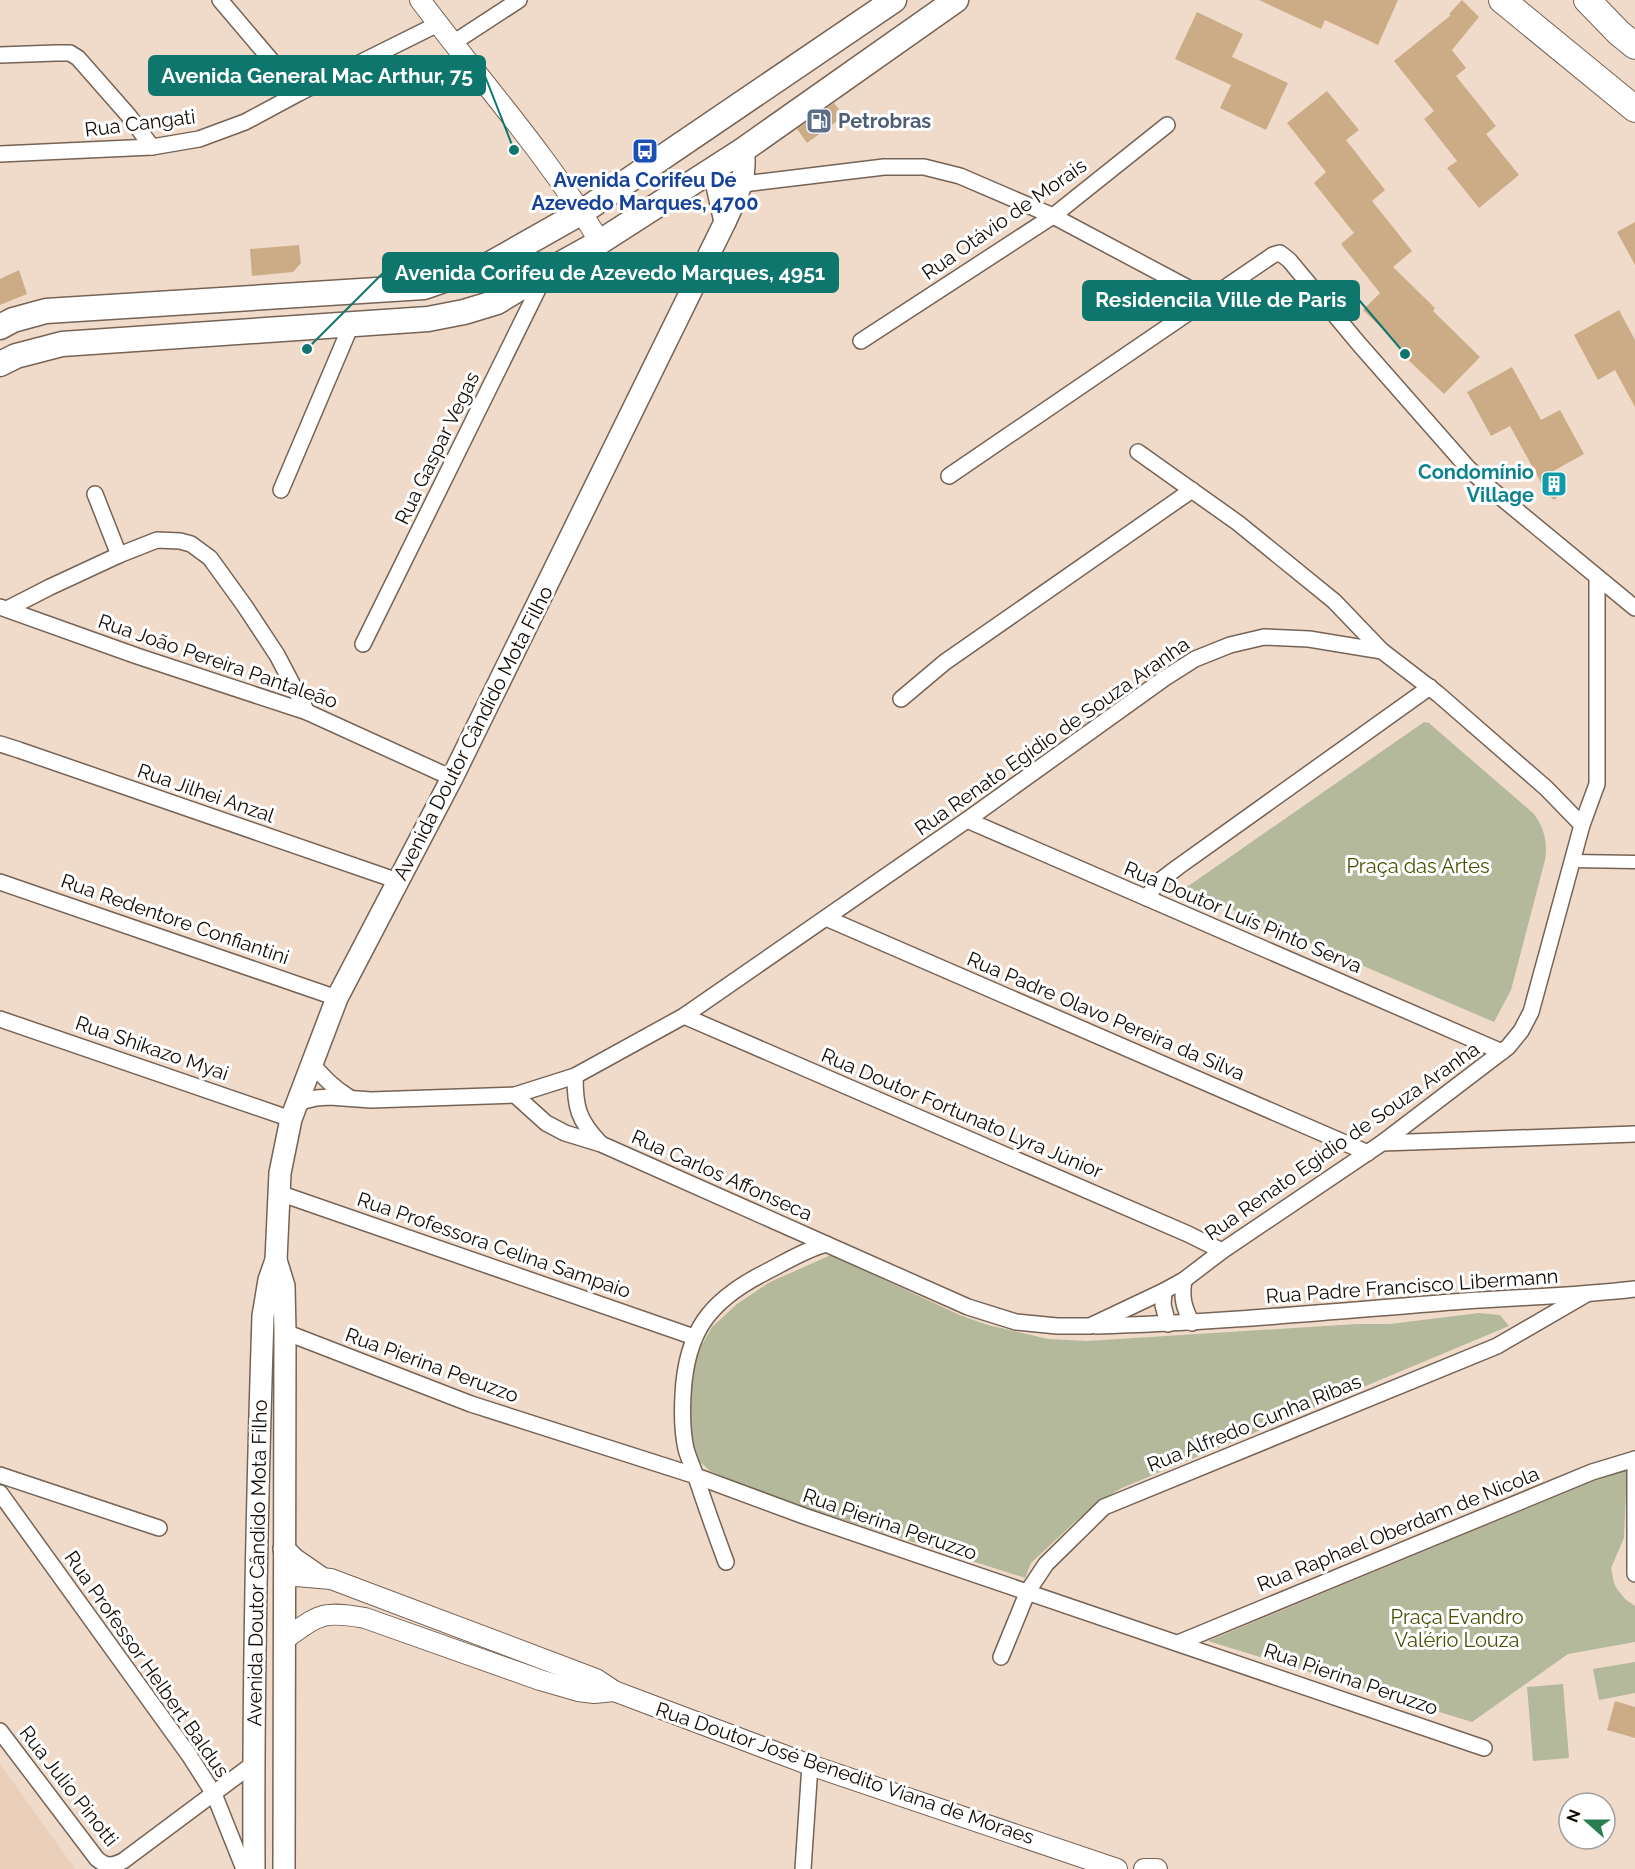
<svg xmlns="http://www.w3.org/2000/svg" width="1635" height="1869" viewBox="0 0 1635 1869" font-family="Raleway,sans-serif">
<style>
.built{fill:#e9cfb9}
.green{fill:#b4b99c}
.building{fill:#cbac87}
.lines{fill:none;stroke-linecap:round;stroke-linejoin:round}
.pedestrian-casing{stroke:#756355;stroke-width:15}
.minor-casing{stroke:#756355;stroke-width:18}
.tertiary-casing{stroke:#756355;stroke-width:22}
.secondary-casing{stroke:#756355;stroke-width:24}
.primary-casing{stroke:#756355;stroke-width:27}
.trunk-casing{stroke:#756355;stroke-width:28}
.pedestrian{stroke:#fff;stroke-width:12}
.minor{stroke:#fff;stroke-width:15}
.tertiary{stroke:#fff;stroke-width:20}
.secondary{stroke:#fff;stroke-width:21}
.primary{stroke:#fff;stroke-width:24}
.trunk{stroke:#fff;stroke-width:26}
.labels{text-anchor:middle;stroke-width:6;stroke-linejoin:round;paint-order:stroke}
.service-label{font-size:20px;font-weight:bold;fill:#4e5e75;stroke:#fff;text-anchor:start}
.street-label{font-size:20px;fill:#130d07;stroke:#fff}
.transit-label{font-size:20px;font-weight:bold;fill:#164399;stroke:#fff}
.culture-label{font-size:20px;font-weight:bold;fill:#0d838f;stroke:#fff;text-anchor:end}
.park-label{font-size:20px;fill:#494f01;stroke:#fff}
.leader{fill:none;stroke:#0f766e;stroke-width:2}
.callout-dot{fill:#0f766e;stroke:#fff;stroke-width:2}
.callout{fill:#0f766e;stroke:#0f766e;stroke-width:2}
.callout-label{font-size:21px;text-anchor:middle;font-weight:bold;fill:#fff}
</style>
<rect width="100%" height="100%" fill="#f0dbca"/>
<!-- built -->
<path class="built" d="M0,1764L75,1869H0Z"/>
<!-- green -->
<g class="green">
<path d="M1424,722L1429,723L1534,814C1544,828 1548,843 1545,860L1511,990L1494,1022L1184,889Z"/>
<path d="M831,1255L962,1316L988,1325L1048,1339L1087,1341L1357,1324H1390L1479,1313L1500,1315L1509,1326L1122,1488L1097,1503L1077,1520L1031,1563L1025,1578L766,1495L710,1471L699,1461L692,1449L690,1431L692,1375L696,1355L712,1327L737,1304L770,1282Z"/>
<path d="M1627,1467L1624,1538L1611,1568L1614,1583L1617,1589L1625,1599L1635,1606V1642L1568,1654L1472,1722L1208,1641Z"/>
<path d="M1635,1662V1693L1599,1700L1593,1669Z"/>
<path d="M1563,1684L1569,1758L1533,1761L1527,1687Z"/>
</g>
<!-- building -->
<g class="building">
<path d="M1259,0H1398L1378,45L1325,20L1321,29Z"/>
<path d="M1462,0L1479,17L1452,50L1466,68L1456,76L1496,126L1486,134L1519,175L1479,208L1447,168L1457,161L1424,119L1434,111L1394,61L1451,15L1449,14Z"/>
<path d="M1197,12L1243,34L1232,57L1288,83L1266,130L1220,108L1231,85L1175,59Z"/>
<path d="M1327,91L1359,130L1346,140L1385,190L1372,201L1412,251L1393,267L1435,308L1433,311L1480,357L1444,394L1401,353L1404,350L1363,310L1380,293L1341,244L1354,233L1314,183L1326,172L1287,123Z"/>
<path d="M834,103L844,116L807,143L797,129Z"/>
<path d="M1635,222V265L1617,232Z"/>
<path d="M299,245L301,263L293,272L252,276L250,249Z"/>
<path d="M19,270L27,294L0,305V279Z"/>
<path d="M1619,310L1635,340V407L1615,370L1598,380L1574,335Z"/>
<path d="M1512,367L1541,420L1560,410L1584,454L1548,474L1565,489L1554,500L1543,490L1544,488L1510,426L1491,436L1467,392Z"/>
<path d="M1615,1701L1635,1707V1738L1607,1730Z"/>
</g>
<g class="lines">
<!-- pedestrian casing -->
<g class="pedestrian-casing">
<path id="pedestrian" d="M1573,861L1635,862"/>
</g>
<!-- minor casing -->
<g class="minor-casing">
<g id="minor">
<path d="M220,0L299,93"/>
<path d="M453,43L519,0"/>
<path d="M0,55L56,53H70L78,58L129,116L152,147"/>
<path d="M0,154L152,147L199,139L245,122L299,93L438,24"/>
<path d="M743,184L884,167H924L960,176L1053,216L1209,299"/>
<path d="M861,341L1053,216L1167,125"/>
<path d="M1138,452L1238,523L1334,601L1382,651"/>
<path d="M949,476L1273,255L1280,253L1289,260L1359,344L1468,468L1492,490L1635,608"/>
<path d="M281,490L352,323"/>
<path d="M95,494L119,555"/>
<path d="M0,607L137,656L307,712L452,778"/>
<path d="M7,609L50,587L119,555L157,540L180,541L191,544L210,558L244,605L277,655L307,712"/>
<path d="M363,644L546,273"/>
<path d="M901,699L945,662L1192,490"/>
<path d="M0,744L19,750L398,881"/>
<path d="M967,820L1502,1052"/>
<path d="M0,882L337,998"/>
<path d="M1147,898L1157,883L1178,867L1430,687"/>
<path d="M826,918L1368,1153"/>
<path d="M684,1016L1188,1234L1222,1251"/>
<path d="M0,1019L291,1119"/>
<path d="M311,1062C322,1077 334,1088 350,1098"/>
<path d="M575,1076C575,1107 578,1120 600,1143"/>
<path d="M515,1095L546,1123L565,1133L601,1144L826,1244"/>
<path d="M296,1103L316,1098L330,1097L371,1100L515,1095L575,1076L684,1016L967,820L1165,678L1195,659L1230,645L1264,637L1309,639L1382,651L1438,694L1546,788L1582,825"/>
<path d="M1382,1143L1635,1134"/>
<path d="M279,1193L694,1337"/>
<path d="M1184,1280C1181,1298 1184,1308 1192,1323"/>
<path d="M1164,1291L1163,1305L1168,1324"/>
<path d="M1096,1326C1211,1323 1326,1312 1440,1303C1506,1297 1570,1297 1635,1289"/>
<path d="M285,1332L471,1404L696,1476L804,1516L1484,1748"/>
<path d="M1635,1459V1574"/>
<path d="M0,1475L159,1528"/>
<path d="M0,1493L189,1755L214,1794L244,1869"/>
<path d="M726,1562C716,1535 706,1507 697,1480C694,1469 689,1460 686,1449C682,1431 682,1413 683,1395C686,1332 709,1301 764,1273C784,1263 804,1250 826,1244L968,1307L1016,1322L1057,1326H1090L1164,1291L1184,1280L1222,1251L1382,1143L1508,1047L1521,1031L1531,1012L1582,825L1597,784V577"/>
<path d="M1178,1643L1592,1472L1635,1459"/>
<path d="M1001,1657L1028,1591L1046,1564L1104,1507L1497,1346L1585,1295"/>
<path d="M0,1731L97,1859C107,1867 112,1866 123,1861L253,1764"/>
<path d="M803,1869L810,1765"/>
</g>
</g>
<!-- tertiary casing -->
<g class="tertiary-casing">
<g id="tertiary">
<path d="M420,0C480,80 548,156 600,242"/>
<path d="M284,1577L297,1576L331,1579L596,1679L614,1691L810,1765L1117,1869"/>
<path d="M285,1639C319,1615 321,1610 365,1618L540,1680L578,1691L594,1693L614,1691"/>
<path d="M1144,1869H1157"/>
</g>
</g>
<!-- secondary casing -->
<g class="secondary-casing">
<g id="secondary">
<path d="M717,167V186L725,222"/>
<path d="M276,1260L284,1286L285,1332L284,1869"/>
<path d="M284,1549L294,1559L320,1577"/>
<path d="M254,1869C253,1685 257,1500 263,1316L269,1280L276,1260L280,1173L291,1119L337,998L452,778L725,222C736,198 748,178 743,150"/>
</g>
</g>
<!-- primary casing -->
<g class="primary-casing">
<g id="primary">
<path d="M0,327L13,320L46,311L424,287L490,264L582,212L894,0"/>
<path d="M0,364L16,356L62,344L428,319L464,312L497,302L548,271L600,242L743,150L956,0"/>
</g>
</g>
<!-- trunk casing -->
<g class="trunk-casing">
<g id="trunk">
<path d="M1502,0L1635,109"/>
<path d="M1587,0L1619,33L1635,46"/>
</g>
</g>
<!-- pedestrian -->
<use href="#pedestrian" class="pedestrian"/>
<!-- minor -->
<use href="#minor" class="minor"/>
<!-- tertiary -->
<use href="#tertiary" class="tertiary"/>
<!-- secondary -->
<use href="#secondary" class="secondary"/>
<!-- primary -->
<use href="#primary" class="primary"/>
<!-- trunk -->
<use href="#trunk" class="trunk"/>
</g>
<!-- icons -->
<defs>
<g id="fuel-square" transform="scale(1.35)"><rect x="-9" y="-9" width="18" height="18" rx="4" fill="#5c6f8a" stroke="#fff"/><path d="M-5.5-6h7V0h2V4h1.3V-2.5L3-4.5l.8-.8L6-3V5H2.5V1h-1V6h-7ZM-4.2-4.7v3.2H.2V-4.7Z" fill="#fff"/></g>
<g id="bus-square" transform="scale(1.35)"><rect x="-9" y="-9" width="18" height="18" rx="4" fill="#1a4fb4" stroke="#fff"/><path d="M-5-6H5V4H4V6H2V4H-2V6H-4V4H-5ZM-3.5-4V0h7V-4ZM-3.5 1.2v1.5H-2V1.2ZM2 1.2v1.5H3.5V1.2Z" fill="#fff"/></g>
<g id="building-square" transform="scale(1.35)"><rect x="-9" y="-9" width="18" height="18" rx="4" fill="#0f9aa8" stroke="#fff"/><path d="M-4-6H4V6H1V3H-1V6H-4ZM-2.5-4.3h1.7v1.8h-1.7ZM.8-4.3h1.7v1.8H.8ZM-2.5-1h1.7V.8h-1.7ZM.8-1h1.7V.8H.8Z" fill="#fff"/></g>
</defs>
<g fill-rule="evenodd">
<use href="#fuel-square" x="819" y="121"/>
<use href="#bus-square" x="645" y="151"/>
<use href="#building-square" x="1554" y="484"/>
</g>
<g class="labels">
<!-- service labels -->
<g class="service-label">
<text x="838" y="128">Petrobras</text>
</g>
<!-- street labels -->
<g class="street-label">
<text transform="translate(140 123) rotate(-7)" y="7">Rua Cangati</text>
<text transform="translate(1004 219) rotate(-35)" y="7">Rua Otávio de Morais</text>
<text transform="translate(437 448) rotate(-64)" y="7">Rua Gaspar Vegas</text>
<text transform="translate(218 661) rotate(19)" y="7">Rua João Pereira Pantaleão</text>
<text transform="translate(473 733) rotate(-63)" y="7">Avenida Doutor Cândido Mota Filho</text>
<text transform="translate(1052 736) rotate(-35)" y="7">Rua Renato Egidio de Souza Aranha</text>
<text transform="translate(206 793) rotate(19)" y="7">Rua Jilhei Anzal</text>
<text transform="translate(1243 917) rotate(23)" y="7">Rua Doutor Luís Pinto Serva</text>
<text transform="translate(175 919) rotate(19)" y="7">Rua Redentore Confiantini</text>
<text transform="translate(1106 1016) rotate(23)" y="7">Rua Padre Olavo Pereira da Silva</text>
<text transform="translate(152 1048) rotate(19)" y="7">Rua Shikazo Myai</text>
<text transform="translate(962 1113) rotate(23)" y="7">Rua Doutor Fortunato Lyra Júnior</text>
<text transform="translate(1342 1141) rotate(-35)" y="7">Rua Renato Egidio de Souza Aranha</text>
<text transform="translate(722 1175) rotate(24)" y="7">Rua Carlos Affonseca</text>
<text transform="translate(494 1245) rotate(19)" y="7">Rua Professora Celina Sampaio</text>
<text transform="translate(1412 1286) rotate(-4)" y="7">Rua Padre Francisco Libermann</text>
<text transform="translate(432 1365) rotate(20)" y="7">Rua Pierina Peruzzo</text>
<text transform="translate(1254 1423) rotate(-22)" y="7">Rua Alfredo Cunha Ribas</text>
<text transform="translate(890 1524) rotate(19)" y="7">Rua Pierina Peruzzo</text>
<text transform="translate(1398 1529) rotate(-22)" y="7">Rua Raphael Oberdam de Nicola</text>
<text transform="translate(257 1563) rotate(-89)" y="7">Avenida Doutor Cândido Mota Filho</text>
<text transform="translate(147 1664) rotate(55)" y="7">Rua Professor Helbert Baldus</text>
<text transform="translate(1351 1679) rotate(19)" y="7">Rua Pierina Peruzzo</text>
<text transform="translate(845 1773) rotate(19)" y="7">Rua Doutor José Benedito Viana de Moraes</text>
<text transform="translate(69 1786) rotate(52)" y="7">Rua Julio Pinotti</text>
</g>
<!-- transit labels -->
<g class="transit-label">
<text x="645" y="187">Avenida Corifeu De<tspan x="645" dy="23">Azevedo Marques, 4700</tspan></text>
</g>
<!-- culture labels -->
<g class="culture-label">
<text x="1534" y="479">Condomínio<tspan x="1534" dy="23">Village</tspan></text>
</g>
<!-- park labels -->
<g class="park-label">
<text x="1418" y="873">Praça das Artes</text>
<text x="1457" y="1624">Praça Evandro<tspan x="1457" dy="23">Valério Louza</tspan></text>
</g>
</g>
<!-- callouts -->
<path class="leader" d="M514 150L485 76M307 349L383 273M1405 354L1359 300"/>
<g class="callout-dot">
<circle cx="514" cy="150" r="6"/>
<circle cx="307" cy="349" r="6"/>
<circle cx="1405" cy="354" r="6"/>
</g>
<g class="callout">
<rect x="149" y="56" width="336" height="39" rx="6"/>
<rect x="383" y="253" width="455" height="39" rx="6"/>
<rect x="1083" y="281" width="276" height="39" rx="6"/>
</g>
<g class="callout-label">
<text x="317" y="83">Avenida General Mac Arthur, 75</text>
<text x="610" y="280">Avenida Corifeu de Azevedo Marques, 4951</text>
<text x="1221" y="307">Residencila Ville de Paris</text>
</g>
<!-- north arrow -->
<g transform="translate(1587 1821) rotate(291)"><circle r="28" fill="#ffffff" stroke="#a19e9c" stroke-width="1.5"/>
<path d="M0-4.5L10 22L0 15L-10 22Z" fill="#297e51"/>
<text y="-9" font-size="16" font-weight="bold" text-anchor="middle" fill="#130d07">N</text>
</g>
</svg>
